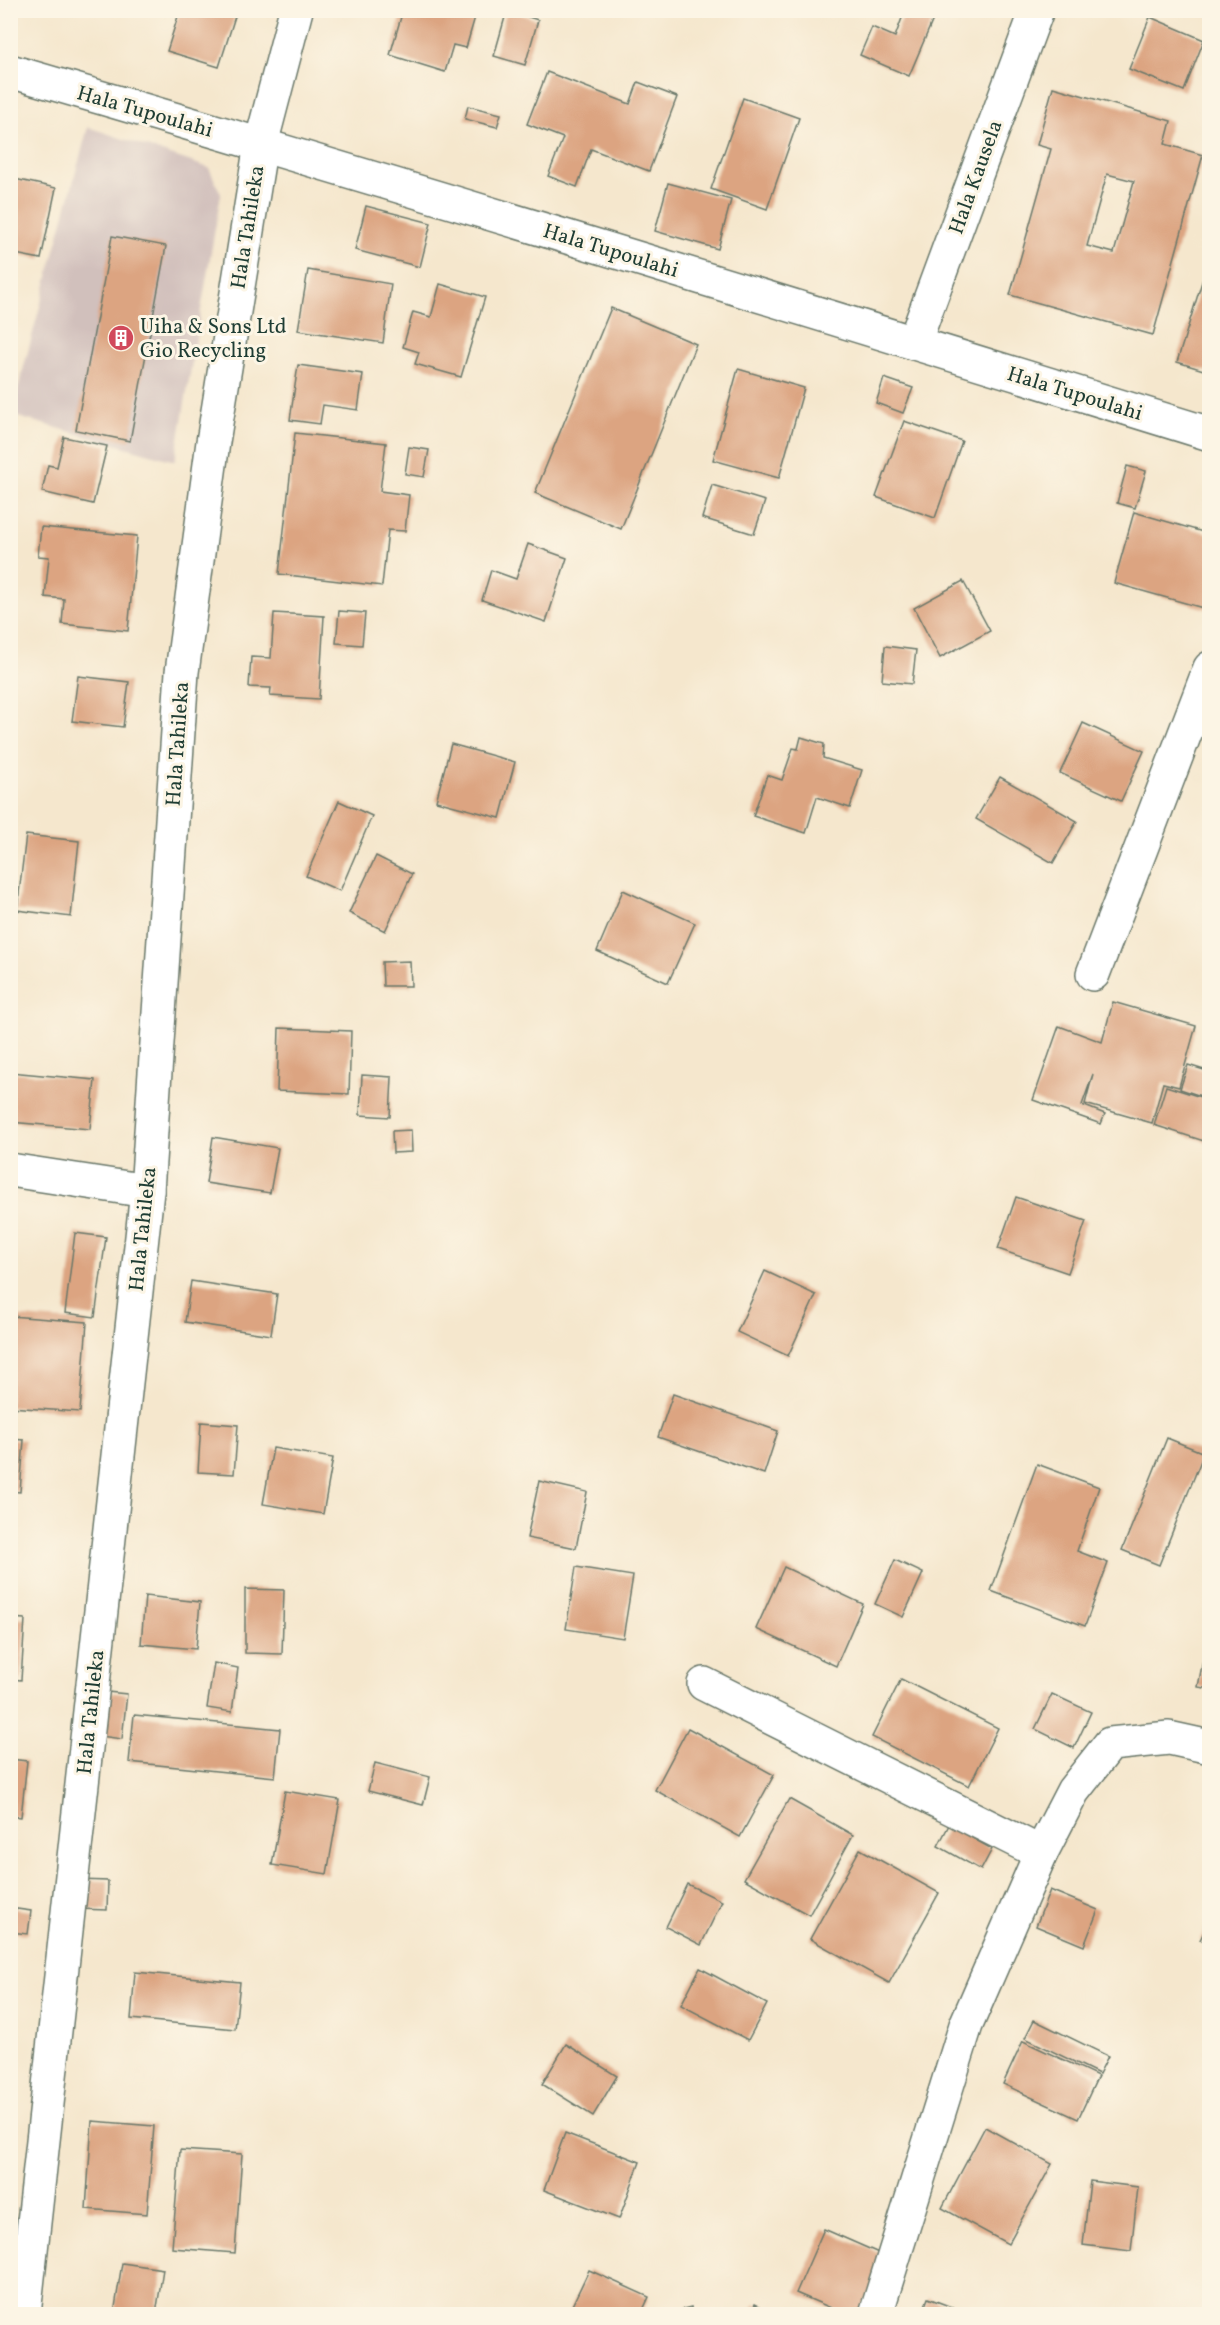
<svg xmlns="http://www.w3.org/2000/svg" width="1220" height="2325" viewBox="0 0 1220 2325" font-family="Vollkorn,serif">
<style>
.industrial{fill:#d1c0bc}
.building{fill:#dca481;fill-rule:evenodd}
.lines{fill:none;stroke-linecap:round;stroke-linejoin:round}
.minor-casing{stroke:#6a786a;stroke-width:36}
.tertiary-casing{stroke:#6a786a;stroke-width:36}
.secondary-casing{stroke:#6a786a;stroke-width:36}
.minor{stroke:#fff;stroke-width:33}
.tertiary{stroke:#fff;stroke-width:33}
.secondary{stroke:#fff;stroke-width:33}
.labels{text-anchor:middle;stroke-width:6;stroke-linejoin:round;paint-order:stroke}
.street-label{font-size:21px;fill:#1f3d34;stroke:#fcf5e5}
.poi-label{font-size:21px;fill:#1f3d34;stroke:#fcf5e5;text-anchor:start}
</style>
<rect width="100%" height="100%" fill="#fcf5e5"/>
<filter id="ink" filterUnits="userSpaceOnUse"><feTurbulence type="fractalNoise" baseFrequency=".0167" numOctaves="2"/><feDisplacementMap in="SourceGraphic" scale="12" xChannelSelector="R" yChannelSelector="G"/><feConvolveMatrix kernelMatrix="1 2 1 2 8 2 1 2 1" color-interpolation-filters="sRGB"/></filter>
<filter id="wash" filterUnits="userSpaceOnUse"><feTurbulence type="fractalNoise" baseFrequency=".008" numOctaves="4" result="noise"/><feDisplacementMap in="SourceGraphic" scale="24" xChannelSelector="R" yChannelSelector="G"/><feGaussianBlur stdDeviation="1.35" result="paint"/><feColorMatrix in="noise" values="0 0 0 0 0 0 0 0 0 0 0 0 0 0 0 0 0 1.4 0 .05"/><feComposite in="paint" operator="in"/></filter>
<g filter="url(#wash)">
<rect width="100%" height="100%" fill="#f5e7cd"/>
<!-- industrial -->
<path class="industrial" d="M88,127L209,168L221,194L175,461L11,415Z"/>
<g id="blocks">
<!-- building -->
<g class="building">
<path d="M180,10H237L219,67L167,51Z"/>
<path d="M403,10H477L466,48L453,45L445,72L390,55Z"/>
<path d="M507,10L538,20L525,65L494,56Z"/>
<path d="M905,10H937L909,76L860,55L872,27L895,37Z"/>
<path d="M1150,17L1204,40L1184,91L1129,69Z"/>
<path d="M547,72L630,104L638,82L677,97L649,171L591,149L577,187L548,176L563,138L527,124Z"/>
<path d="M1053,87L1171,121L1165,144L1203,155L1153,335L1010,295L1051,149L1037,145ZM1107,174L1134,181L1114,253L1087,246Z"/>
<path d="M743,98L799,118L767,209L711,189Z"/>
<path d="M468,106L501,114L497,127L465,119Z"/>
<path d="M10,178L56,188L41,259L10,253Z"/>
<path d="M668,183L731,200L718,249L655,231Z"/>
<path d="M366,206L431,223L420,267L355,250Z"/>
<path d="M112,236L166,246L130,441L76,430Z"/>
<path d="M1210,256V372L1177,362Z"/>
<path d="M308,270L391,284L383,343L298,330Z"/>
<path d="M10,279L17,280L13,303H10Z"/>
<path d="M440,284L485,297L461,377L415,364L419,352L403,347L413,312L431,317Z"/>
<path d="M611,308L696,344L621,529L535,493Z"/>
<path d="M298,365L363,374L358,410L323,405L320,424L290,420Z"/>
<path d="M738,369L804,388L779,478L713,460Z"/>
<path d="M884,378L913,388L903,413L876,403Z"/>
<path d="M904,421L962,441L935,518L876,497Z"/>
<path d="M295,433L386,443L380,491L409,495L405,531L388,530L382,586L279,574Z"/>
<path d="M64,437L107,446L93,504L42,492L48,465L57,467Z"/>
<path d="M409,447L429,450L424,477L405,474Z"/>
<path d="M1127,466L1146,471L1135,508L1117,503Z"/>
<path d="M712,485L765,501L754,534L702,518Z"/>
<path d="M1134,512L1210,534V610L1114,583Z"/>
<path d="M41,527L137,536L128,631L62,624L64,599L45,597L49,557L38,556Z"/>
<path d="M528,544L567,558L546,622L482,600L491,570L516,579Z"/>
<path d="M963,581L990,631L940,658L914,608Z"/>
<path d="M339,611L365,613L362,645L336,643Z"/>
<path d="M274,613L324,616L319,699L270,696L271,688L249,687L251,657L271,658Z"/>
<path d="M885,646L916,650L912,684L882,681Z"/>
<path d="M78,676L129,682L123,727L72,721Z"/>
<path d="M1083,723L1144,751L1121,801L1060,773Z"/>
<path d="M801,737L824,744L823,758L862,770L850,808L817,797L806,833L753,816L767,775L782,780L793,748L798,749Z"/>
<path d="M451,744L515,762L500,818L436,801Z"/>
<path d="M1000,777L1077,821L1053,863L976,819Z"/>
<path d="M339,801L372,816L340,891L306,876Z"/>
<path d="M26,835L79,841L71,917L17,910Z"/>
<path d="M376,856L412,874L385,931L349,913Z"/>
<path d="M623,890L695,923L668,983L597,951Z"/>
<path d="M410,961L411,986H383L382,962Z"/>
<path d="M1113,1002L1196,1026L1179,1087L1163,1083L1152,1123L1085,1104L1093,1074L1082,1105L1105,1114L1101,1124L1033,1100L1059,1026L1102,1042Z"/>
<path d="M279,1028L351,1031L349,1094L277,1091Z"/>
<path d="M1209,1054L1210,1099L1180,1089L1188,1065L1204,1070Z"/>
<path d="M10,1072L95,1080L90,1129L10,1122Z"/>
<path d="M362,1075L392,1077L390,1117L360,1115Z"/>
<path d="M1166,1086L1210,1100V1143L1154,1125Z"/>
<path d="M411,1130L412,1152L393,1153L392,1131Z"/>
<path d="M213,1137L278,1148L270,1193L206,1183Z"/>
<path d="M1016,1197L1086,1221L1068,1273L998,1249Z"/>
<path d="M75,1233L106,1237L95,1317L65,1313Z"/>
<path d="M765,1271L816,1295L788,1356L737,1332Z"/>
<path d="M191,1281L277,1294L271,1335L185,1322Z"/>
<path d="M10,1316L87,1322L80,1412L10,1407Z"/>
<path d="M673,1394L778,1431L764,1474L658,1437Z"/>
<path d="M201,1422L238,1425L234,1474L198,1472Z"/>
<path d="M1167,1438L1204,1453L1159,1565L1122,1550Z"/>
<path d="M10,1439L24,1440L20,1492L10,1491Z"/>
<path d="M273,1448L333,1458L323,1514L263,1504Z"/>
<path d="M1037,1464L1099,1487L1077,1551L1108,1563L1085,1626L991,1591Z"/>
<path d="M539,1481L587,1492L576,1548L527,1538Z"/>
<path d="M895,1560L923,1573L903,1617L875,1604Z"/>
<path d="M576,1567L633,1576L623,1638L566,1629Z"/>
<path d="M784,1567L863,1604L836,1666L756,1629Z"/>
<path d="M245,1589L284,1590L282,1654L245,1653Z"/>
<path d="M145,1596L200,1602L196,1649L141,1644Z"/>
<path d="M10,1618L25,1619L21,1680L10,1679Z"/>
<path d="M1206,1643L1210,1644V1689L1198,1687Z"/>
<path d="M214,1663L238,1668L232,1712L207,1708Z"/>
<path d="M901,1679L998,1728L969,1786L872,1737Z"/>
<path d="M97,1691L127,1694L122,1739L93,1735Z"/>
<path d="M1052,1694L1091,1712L1074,1748L1035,1729Z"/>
<path d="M134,1715L280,1729L275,1777L129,1762Z"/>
<path d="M688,1728L774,1775L740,1837L655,1790Z"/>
<path d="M10,1759L27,1761L21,1817L10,1816Z"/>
<path d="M375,1763L430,1777L423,1805L368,1791Z"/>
<path d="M285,1791L340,1800L327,1874L272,1865Z"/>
<path d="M789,1799L853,1835L809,1915L744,1879Z"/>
<path d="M949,1825L992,1849L981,1870L938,1846Z"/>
<path d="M860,1849L939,1893L889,1983L810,1939Z"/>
<path d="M79,1880L108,1881L107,1910L79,1909Z"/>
<path d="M687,1884L722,1901L701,1945L666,1927Z"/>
<path d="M1050,1890L1098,1910L1084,1946L1036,1926Z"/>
<path d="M10,1908L31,1911L28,1934L10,1932Z"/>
<path d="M1210,1920V1945L1200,1940Z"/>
<path d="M700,1968L767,2004L748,2040L681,2005Z"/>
<path d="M135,1972L240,1982L235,2029L131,2019Z"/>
<path d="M1034,2020L1108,2056L1099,2074L1025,2038Z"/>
<path d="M1023,2041L1098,2076L1078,2119L1003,2084Z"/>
<path d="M566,2044L617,2076L593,2116L542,2084Z"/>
<path d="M10,2047L18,2048L12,2089H10Z"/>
<path d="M92,2121L154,2126L147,2214L86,2209Z"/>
<path d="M985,2127L1052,2164L1008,2244L942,2208Z"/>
<path d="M565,2133L640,2162L619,2219L544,2190Z"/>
<path d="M180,2150L242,2154L235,2253L172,2248Z"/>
<path d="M1090,2181L1138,2187L1131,2251L1083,2245Z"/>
<path d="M824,2229L890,2258L866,2314H845L796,2293Z"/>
<path d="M122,2263L163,2269L156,2314H114Z"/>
<path d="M589,2270L649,2297L641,2314H568Z"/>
<path d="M928,2298L970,2314H922Z"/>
<path d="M755,2304L776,2314H750Z"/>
<path d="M691,2307L692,2314H665Z"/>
</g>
</g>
</g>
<g filter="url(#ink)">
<use href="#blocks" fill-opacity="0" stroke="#6a786a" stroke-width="1.5"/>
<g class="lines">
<!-- minor casing -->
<g class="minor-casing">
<g id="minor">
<path d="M914,343L1037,10"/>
<path d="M1093,974L1210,668"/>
<path d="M10,1170L147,1191"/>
<path d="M704,1684L1041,1853"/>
<path d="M24,2314L147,1191L182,672L213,442L261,144"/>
<path d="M876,2314L966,2025L1041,1853L1073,1791L1110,1744L1169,1738L1210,1747"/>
</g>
</g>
<!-- tertiary casing -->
<g class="tertiary-casing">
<path id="tertiary" d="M261,144L296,10"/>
</g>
<!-- secondary casing -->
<g class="secondary-casing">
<path id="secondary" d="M10,71C412,188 811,311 1210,434"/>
</g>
<!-- minor -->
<use href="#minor" class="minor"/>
<!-- tertiary -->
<use href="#tertiary" class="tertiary"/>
<!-- secondary -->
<use href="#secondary" class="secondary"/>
</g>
</g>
<!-- icons -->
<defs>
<g id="building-disc" transform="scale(1.35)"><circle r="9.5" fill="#d1495b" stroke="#fcf5e5"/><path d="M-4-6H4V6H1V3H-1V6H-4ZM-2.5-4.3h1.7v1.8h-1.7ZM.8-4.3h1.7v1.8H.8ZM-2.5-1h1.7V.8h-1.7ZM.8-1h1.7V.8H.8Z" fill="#fff"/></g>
</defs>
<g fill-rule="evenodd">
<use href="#building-disc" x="121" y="338"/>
</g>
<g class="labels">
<!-- street labels -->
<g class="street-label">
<text transform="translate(145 111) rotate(16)" y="7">Hala Tupoulahi</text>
<text transform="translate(975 177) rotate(-70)" y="7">Hala Kausela</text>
<text transform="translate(247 227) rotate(-81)" y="7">Hala Tahileka</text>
<text transform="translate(611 250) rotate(17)" y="7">Hala Tupoulahi</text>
<text transform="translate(1075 393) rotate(17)" y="7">Hala Tupoulahi</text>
<text transform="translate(177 744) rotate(-86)" y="7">Hala Tahileka</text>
<text transform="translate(142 1229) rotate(-84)" y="7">Hala Tahileka</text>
<text transform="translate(90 1712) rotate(-84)" y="7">Hala Tahileka</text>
</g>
<!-- poi labels -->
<g class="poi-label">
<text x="140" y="333">Uiha &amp; Sons Ltd<tspan x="140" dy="24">Gio Recycling</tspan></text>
</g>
</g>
<!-- margin -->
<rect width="1220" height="2325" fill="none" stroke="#fcf5e5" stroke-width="36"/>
</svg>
